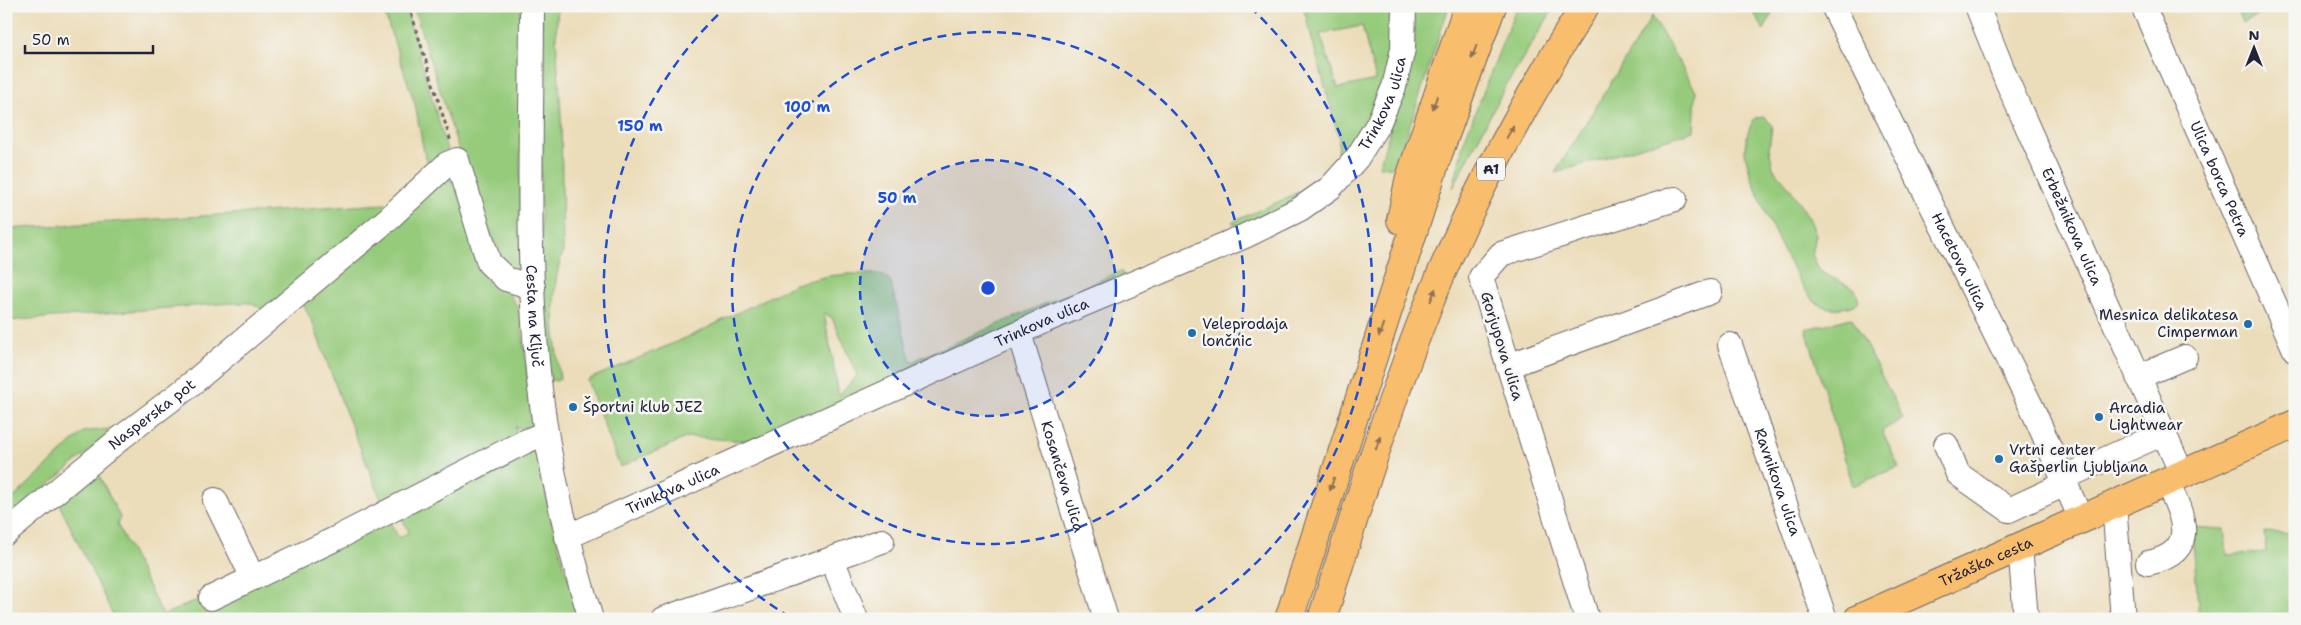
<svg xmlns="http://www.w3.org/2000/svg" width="2301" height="625" viewBox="0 0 2301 625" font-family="'Shantell Sans',sans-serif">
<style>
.green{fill:#96cb7c;stroke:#5c765c;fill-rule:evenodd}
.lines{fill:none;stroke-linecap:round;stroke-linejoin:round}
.minor-casing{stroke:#696367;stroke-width:26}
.major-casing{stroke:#696367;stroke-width:30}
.highway-casing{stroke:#696367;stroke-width:30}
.path{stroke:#696367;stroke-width:3;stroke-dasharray:4 4;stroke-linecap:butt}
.minor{stroke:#fff;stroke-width:24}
.major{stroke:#f9be6d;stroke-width:28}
.highway{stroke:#f9be6d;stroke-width:28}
.oneway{fill:#8e7054}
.ring{fill:none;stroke:#1d4ed8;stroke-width:2.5;stroke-dasharray:9 6}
.poi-dot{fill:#1f6fb2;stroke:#f6f6f2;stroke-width:2}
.labels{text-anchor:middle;stroke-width:5;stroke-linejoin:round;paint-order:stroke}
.shield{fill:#f6f6f2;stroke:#626272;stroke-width:1}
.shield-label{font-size:14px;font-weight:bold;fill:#22223b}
.street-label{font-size:15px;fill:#22223b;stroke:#f6f6f2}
.poi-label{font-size:15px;fill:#22223b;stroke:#f6f6f2;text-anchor:start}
.centre{fill:#1d4ed8;stroke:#f6f6f2;stroke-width:2.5}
.ring-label{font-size:15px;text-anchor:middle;font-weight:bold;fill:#1d4ed8;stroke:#f6f6f2;stroke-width:5;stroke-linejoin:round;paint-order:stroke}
</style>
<rect width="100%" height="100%" fill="#f6f6f2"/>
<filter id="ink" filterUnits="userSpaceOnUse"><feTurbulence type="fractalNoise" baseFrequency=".02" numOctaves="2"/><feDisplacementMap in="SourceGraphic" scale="10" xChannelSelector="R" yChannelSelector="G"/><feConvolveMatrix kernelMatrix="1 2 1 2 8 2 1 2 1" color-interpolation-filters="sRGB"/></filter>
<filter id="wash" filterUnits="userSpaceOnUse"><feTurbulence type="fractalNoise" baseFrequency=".0096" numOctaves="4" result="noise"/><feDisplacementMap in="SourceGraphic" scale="20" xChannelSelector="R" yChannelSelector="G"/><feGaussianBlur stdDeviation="1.12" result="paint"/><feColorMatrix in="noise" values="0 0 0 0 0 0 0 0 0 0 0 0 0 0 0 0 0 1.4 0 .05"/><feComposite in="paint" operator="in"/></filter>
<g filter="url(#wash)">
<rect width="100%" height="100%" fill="#ecddba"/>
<!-- green -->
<g class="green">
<path d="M382,6H405L448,153L431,165L425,158L415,104Z"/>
<path d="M413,6H521L520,273L503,270L478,198C478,183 473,175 463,163Z"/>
<path d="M542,6H558L556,37L561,113L563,252C549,292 554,337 560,379L556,381L549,379C536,256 542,130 542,6Z"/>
<path d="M1303,6H1393L1396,54L1372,124L1325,184L1243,229L1232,222C1258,210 1328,185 1337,157C1339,152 1338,144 1339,138ZM1362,26L1376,80L1338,88L1320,34Z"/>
<path d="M1406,6H1449L1396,168L1379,166L1391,128L1384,125Z"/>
<path d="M1517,6H1555L1505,87L1453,188L1464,141Z"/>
<path d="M1750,6H1776L1764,30Z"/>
<path d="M2235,6H2279L2242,23Z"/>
<path d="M1652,16L1696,91L1694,131L1555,173Z"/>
<path d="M1765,117L1772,126L1769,148L1773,168L1789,187L1809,218L1816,234L1812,255L1821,272L1855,289L1859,301C1848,311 1824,311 1813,300C1795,282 1746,177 1745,151C1745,139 1749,127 1755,118Z"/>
<path d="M457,176L507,291L520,311L533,428L515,427L519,438L385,509L344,408L313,324L301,299L436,179Z"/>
<path d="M399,203L267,312L252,303H231L6,321V229Z"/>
<path d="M1121,271L1125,279L762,442L688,437L620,467L587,380L695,334L795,284L828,276L849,274H880L890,280L911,362ZM824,313L832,318L857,375L839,396Z"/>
<path d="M1852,318L1903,418L1882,431L1899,467L1853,486L1806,329Z"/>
<path d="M116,428L6,521V505L83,432Z"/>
<path d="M537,446L550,517L580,619H115L58,502L92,471L99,475L120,517L117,524L163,615L198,600L202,605L387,517L399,538L409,532L398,511Z"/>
<path d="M2192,527L2224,529L2227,555L2266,552L2264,532L2295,534V619H2199Z"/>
</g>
</g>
<g filter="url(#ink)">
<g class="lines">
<!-- minor casing -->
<g class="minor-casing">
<g id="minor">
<path id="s1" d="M532,6C532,132 525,265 540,389C549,468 568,544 591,619"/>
<path id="s2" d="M1833,6L2032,408L2081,519"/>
<path id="s3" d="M1977,6L2007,81L2182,474"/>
<path id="s4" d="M2143,6L2295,350"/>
<path id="s5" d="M1019,333L1106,619"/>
<path id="s6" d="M1730,345L1825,619"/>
<path d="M1508,366L1710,292"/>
<path d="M2138,377L2185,357"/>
<path d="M1946,445L1958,474L2009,510L2065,484"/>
<path d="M2063,478L2164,433"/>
<path d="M215,500L253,578"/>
<path d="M2114,504L2123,619"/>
<path id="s7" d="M6,533L122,437L184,390L388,219L447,164L457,160L489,263L506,279L533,287"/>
<path id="s8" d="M567,537L1044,321L1245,236L1300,209L1330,188L1357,158L1378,124L1394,87L1403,49L1404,6"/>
<path d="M2020,546L2026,619"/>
<path d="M832,559L856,619"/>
<path d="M2148,563C2200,552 2184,516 2166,481"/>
<path d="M211,598L337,538L524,442L546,433"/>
<path d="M663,619L882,541"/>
<path d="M1587,619L1481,277L1501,254L1675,199"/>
</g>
</g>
<!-- major casing -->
<g class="major-casing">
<g id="major">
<path id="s9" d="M1858,619L2295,424"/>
</g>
</g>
<!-- highway casing -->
<g class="highway-casing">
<g id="highway">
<path d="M1401,220L1409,181L1468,6"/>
<path d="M1289,619L1438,154L1492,6"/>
<path d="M1322,619C1359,502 1394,385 1442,272C1482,179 1531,91 1585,6"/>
</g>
</g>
<!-- path -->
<path class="path" d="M409,6L451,142"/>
<!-- minor -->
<use href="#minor" class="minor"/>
<!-- major -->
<use href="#major" class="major"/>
<!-- highway -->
<use href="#highway" class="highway"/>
</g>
<!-- one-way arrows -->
<defs><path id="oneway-solid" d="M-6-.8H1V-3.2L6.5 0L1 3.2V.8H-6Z" transform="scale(1.25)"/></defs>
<g class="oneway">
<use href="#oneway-solid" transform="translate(1474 52) rotate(111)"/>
<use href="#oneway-solid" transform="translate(1435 102) rotate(109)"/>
<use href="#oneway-solid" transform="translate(1510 132) rotate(-61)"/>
<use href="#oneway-solid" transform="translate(1433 295) rotate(-69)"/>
<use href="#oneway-solid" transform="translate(1381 330) rotate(108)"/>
<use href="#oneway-solid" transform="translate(1378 443) rotate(-72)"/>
<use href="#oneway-solid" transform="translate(1332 484) rotate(108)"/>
</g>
</g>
<!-- distance rings -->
<circle cx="988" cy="288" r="128" fill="#1d4ed8" fill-opacity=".12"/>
<g class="ring">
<circle cx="988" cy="288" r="128"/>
<circle cx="988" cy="288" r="256"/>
<path d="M790 617A384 384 0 0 1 726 7M1250 7A384 384 0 0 1 1186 617"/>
</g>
<!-- markers -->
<g class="poi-dot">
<circle cx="2248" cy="324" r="5"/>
<circle cx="1192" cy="333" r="5"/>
<circle cx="573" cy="407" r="5"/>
<circle cx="2099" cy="417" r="5"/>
<circle cx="1999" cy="459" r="5"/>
</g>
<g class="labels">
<!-- shield labels -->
<rect class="shield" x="1477" y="157.5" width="28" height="23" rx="4"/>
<g class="shield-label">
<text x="1491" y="174">A1</text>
</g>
<!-- street labels -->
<g class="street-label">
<text dy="5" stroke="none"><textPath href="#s8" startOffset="941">Trinkova ulica</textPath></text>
<text dy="5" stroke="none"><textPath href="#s4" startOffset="189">Ulica borca Petra</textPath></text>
<text dy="5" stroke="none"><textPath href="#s3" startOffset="240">Erbežnikova ulica</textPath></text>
<text dy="5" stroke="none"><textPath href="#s2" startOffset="285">Hacetova ulica</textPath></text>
<text dy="5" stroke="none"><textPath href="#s1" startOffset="310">Cesta na Ključ</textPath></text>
<text dy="5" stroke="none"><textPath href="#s8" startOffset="521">Trinkova ulica</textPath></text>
<text transform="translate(1502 346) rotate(73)" y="5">Gorjupova ulica</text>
<text dy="5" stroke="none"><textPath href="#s7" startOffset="188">Nasperska pot</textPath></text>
<text dy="5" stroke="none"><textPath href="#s5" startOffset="150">Kosančeva ulica</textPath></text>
<text dy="5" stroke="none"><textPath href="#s6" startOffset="145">Ravnikova ulica</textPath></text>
<text dy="5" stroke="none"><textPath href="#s8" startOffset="116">Trinkova ulica</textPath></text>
<text dy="5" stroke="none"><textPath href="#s9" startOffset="140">Tržaška cesta</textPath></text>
</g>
<!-- poi labels -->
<g class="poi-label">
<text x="2238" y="320" text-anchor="end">Mesnica delikatesa<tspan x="2238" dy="17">Cimperman</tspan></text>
<text x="1202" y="329">Veleprodaja<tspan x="1202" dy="17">lončnic</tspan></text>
<text x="583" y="412">Športni klub JEZ</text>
<text x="2109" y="413">Arcadia<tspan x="2109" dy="17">Lightwear</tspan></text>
<text x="2009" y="455">Vrtni center<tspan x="2009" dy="17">Gašperlin Ljubljana</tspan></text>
</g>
</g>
<circle cx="988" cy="288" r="8" class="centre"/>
<g class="ring-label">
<text x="807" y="112">100 m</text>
<text x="640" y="131">150 m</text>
<text x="897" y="203">50 m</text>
</g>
<!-- margin -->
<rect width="2301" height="625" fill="none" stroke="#f6f6f2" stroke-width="25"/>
<!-- north arrow -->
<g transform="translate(2254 48)" stroke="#f6f6f2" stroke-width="4" paint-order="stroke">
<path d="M0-4L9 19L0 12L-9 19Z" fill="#22223b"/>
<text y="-8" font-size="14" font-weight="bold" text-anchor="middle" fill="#22223b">N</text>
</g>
<!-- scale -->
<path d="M25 45v8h128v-8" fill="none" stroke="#22223b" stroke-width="2.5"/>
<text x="32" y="45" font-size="15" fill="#22223b" stroke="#f6f6f2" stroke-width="4" paint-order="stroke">50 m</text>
</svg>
